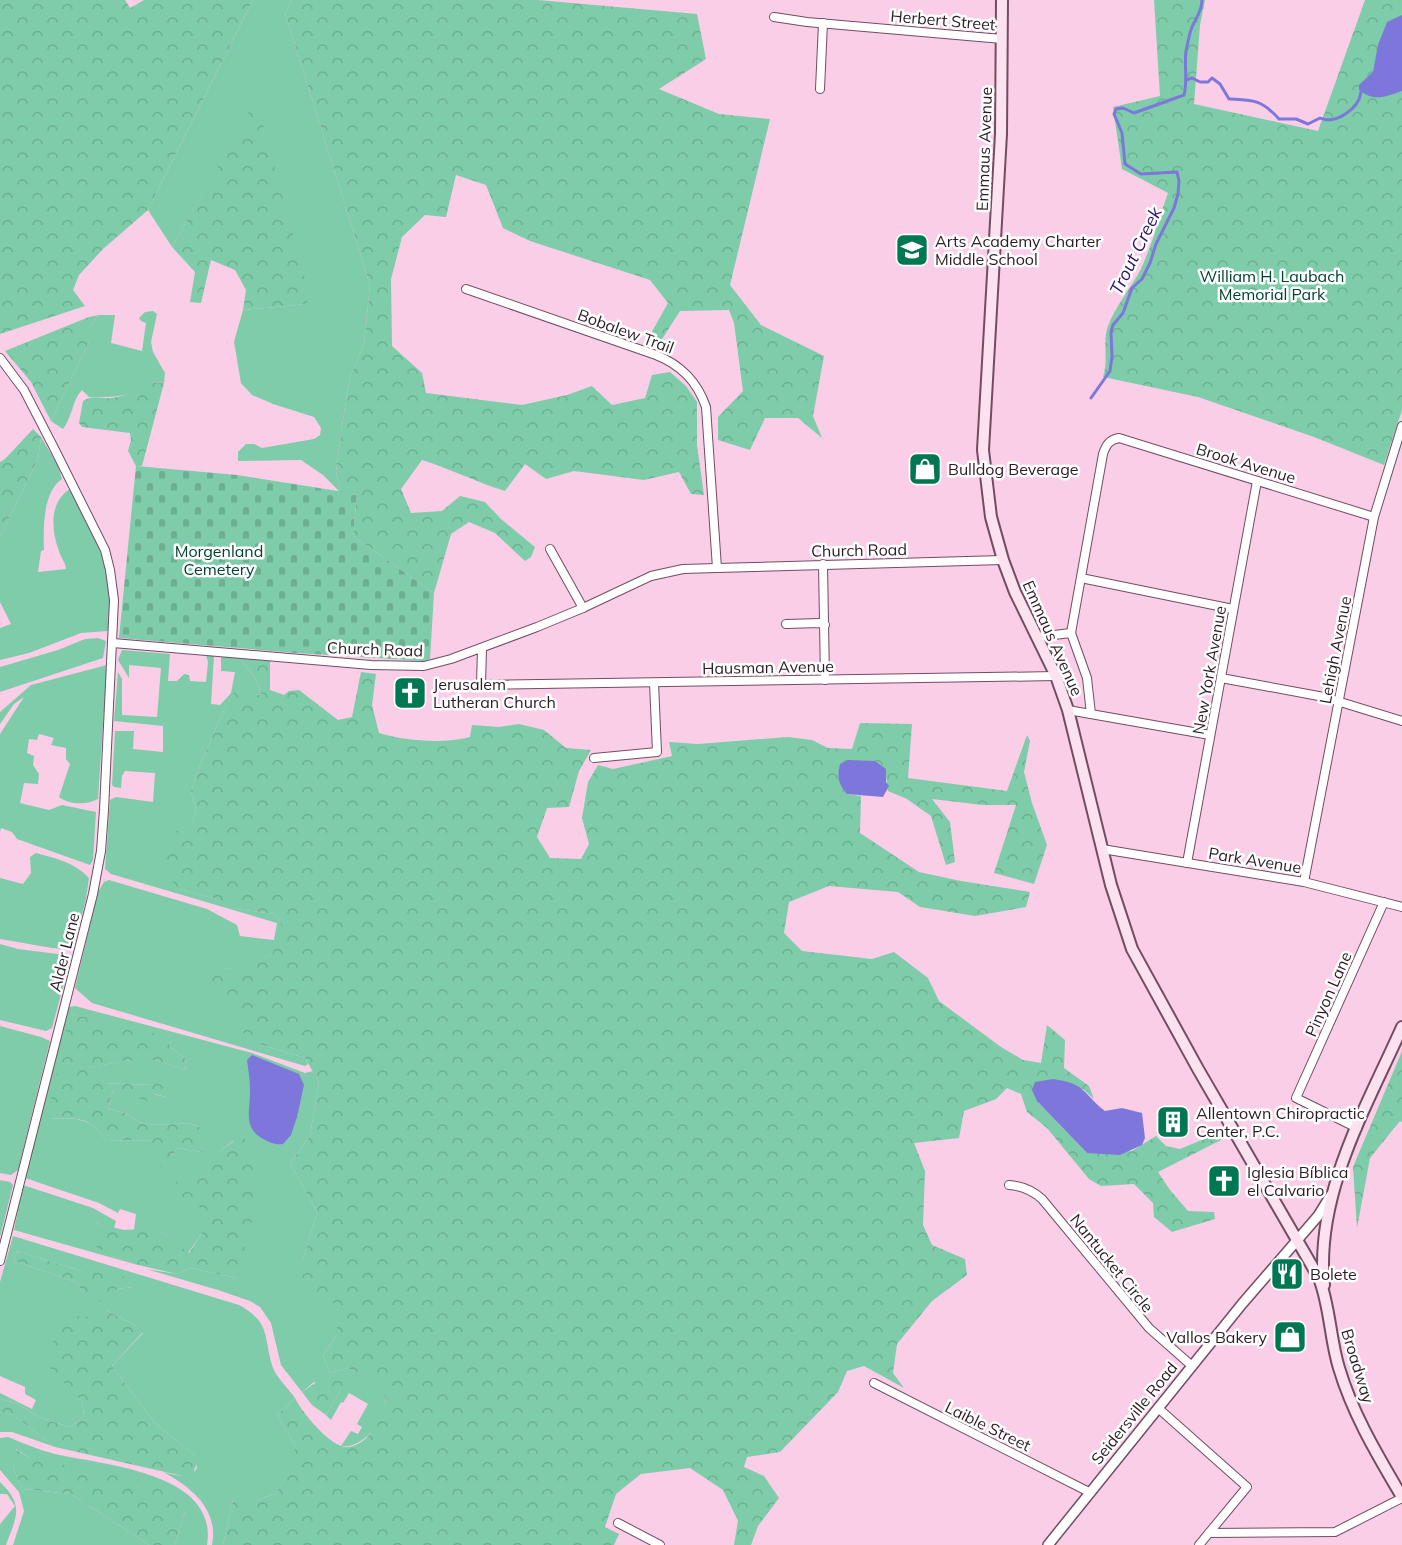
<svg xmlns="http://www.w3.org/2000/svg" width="1402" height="1545" viewBox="0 0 1402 1545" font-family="Mulish,sans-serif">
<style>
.grass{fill:#7ecca9;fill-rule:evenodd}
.forest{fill:url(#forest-crowns)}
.cemetery{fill:url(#cemetery-stones)}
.water{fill:#7d77dc}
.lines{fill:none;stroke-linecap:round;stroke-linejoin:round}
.stream{stroke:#7d77dc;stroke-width:3}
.minor-casing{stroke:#724d62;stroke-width:10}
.tertiary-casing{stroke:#724d62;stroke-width:12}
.secondary-casing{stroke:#724d62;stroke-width:14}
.minor{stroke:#fff;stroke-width:8}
.tertiary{stroke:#fff;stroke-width:9}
.secondary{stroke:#fce1f1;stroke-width:10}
.labels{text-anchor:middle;stroke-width:5;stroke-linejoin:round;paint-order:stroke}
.street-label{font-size:16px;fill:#2b1b24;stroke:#fefefe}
.poi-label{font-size:16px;fill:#2b1b24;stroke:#fefefe;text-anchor:start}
.park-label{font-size:16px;fill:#00422c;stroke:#fefefe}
.water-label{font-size:18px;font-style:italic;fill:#29146e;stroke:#fefefe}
</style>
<defs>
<pattern id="forest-crowns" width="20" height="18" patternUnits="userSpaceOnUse" patternTransform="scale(1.5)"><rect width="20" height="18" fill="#7ecca9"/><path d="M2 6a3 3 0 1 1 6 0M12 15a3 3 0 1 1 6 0" fill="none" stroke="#6daf91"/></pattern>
<pattern id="cemetery-stones" width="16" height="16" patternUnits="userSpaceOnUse" patternTransform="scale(1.5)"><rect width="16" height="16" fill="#7ecca9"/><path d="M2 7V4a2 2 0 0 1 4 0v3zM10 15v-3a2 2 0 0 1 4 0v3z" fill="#6daf91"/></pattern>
</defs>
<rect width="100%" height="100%" fill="#facee7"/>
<!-- grass -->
<g class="grass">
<path d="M253,0H292L285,13L370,285L364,344L350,377L342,426L336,471L340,492L323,475L301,460L238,461V452L246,444H254L262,448L314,439L320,435L321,428L314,417L273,404L252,395L241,383L234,342L243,310L306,304L256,100L172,247L148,210Z"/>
<path d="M153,311L157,314L151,342L153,352L165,373L164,383C143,381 150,384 133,392C119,398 104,397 89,397L82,390C72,400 73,416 63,429L51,421L89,342V327L99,315H115L111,343L142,351L146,323L141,321L139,318L145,312Z"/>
<path d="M41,437L58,466L62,479C43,491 43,529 44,550L41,551L38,572L66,569C65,561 61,558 59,551C51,530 49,502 70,489L103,557L111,599V623L107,631L81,633L29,653L0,660V628L11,624L0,602V537L38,459Z"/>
<path d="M98,638L106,641L103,658L0,692V667L58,650L85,639Z"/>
<path d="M122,650L170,654L168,681H177L184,674L189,675L190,681L206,682L208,662L206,655H214L211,704L220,705L231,693L235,672L221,671V658L225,656L240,658L257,681L261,695L235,692L221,716L202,760L191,791L196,809L192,826L175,831L179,889L213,898L229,908L275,914L285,931L272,954L249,970L223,968L259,1044L305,1058L308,1064L305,1066L92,1003L75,988L98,892L104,882L109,880L207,909L237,925L240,936L274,940L277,923L111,874L105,869L110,800L116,797L153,802L155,773L125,771L122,776L121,788L114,787L112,785L115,731H134L133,749L163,752V726L114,721L118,672L122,679V715L157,717L161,668L129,665V678L118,660Z"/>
<path d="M107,665L98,799C87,805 69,805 59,797L70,764L66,759V748L51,745L54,738L39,734L37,740L29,739L27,753L34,756L33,765L39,774L38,784L24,783L20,803L49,810L62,805L96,812L93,860L90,865L17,839L12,832L1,828L0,832V734L24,697L14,704L0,724V712L31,685Z"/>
<path d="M36,853C56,858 75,863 89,878L86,899L73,949L52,948L0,939V878L23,884L31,873L30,857Z"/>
<path d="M0,944L18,949L66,955L71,957L52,1028L46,1031L0,1020Z"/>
<path d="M75,1006L252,1053L305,1073L313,1071L319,1082L310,1136L290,1163L317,1212L302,1262L337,1303V1334L323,1356L330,1373L347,1368L378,1382L387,1397C384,1405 383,1413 380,1421C373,1433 356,1449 341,1446L351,1431L358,1434L362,1427L357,1424L368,1404L349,1393L343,1403L341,1402L331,1420L326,1415L341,1390L314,1382L302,1392L281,1365L271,1323L260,1307L250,1301L218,1290L146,1269L177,1274L190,1268L237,1278L233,1141L206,1162L202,1208V1233L188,1253L162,1233L134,1230L136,1214L120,1209L118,1213L99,1203L25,1178L69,1007ZM71,1014L189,1047L169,1042L171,1048L187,1060L185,1070L155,1060H131L85,1068L104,1083L153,1085L169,1098L154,1094L113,1090L108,1109L126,1113L138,1122L154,1125L189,1123L199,1127L201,1152L177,1148L172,1157L154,1140L106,1141C89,1115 75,1119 48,1118Z"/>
<path d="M0,1026L41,1037L50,1041L18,1170L11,1175L0,1173Z"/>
<path d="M0,1180L10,1182L13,1185L0,1237Z"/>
<path d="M23,1185L93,1208L116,1221L114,1228L95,1223L112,1256L134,1264L14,1230Z"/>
<path d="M13,1236L239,1305C272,1323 263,1338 273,1368C277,1378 289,1389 295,1398L277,1415L295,1445L296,1460L276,1494L256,1500H233L223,1545H212C219,1509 191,1487 163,1472C176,1475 189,1481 197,1468L194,1455L155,1423L112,1366L143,1333L133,1324L106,1310L82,1401L84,1416L70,1427L41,1418L16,1403L0,1399V1393L32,1409L36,1400L25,1394V1387L0,1376V1282ZM17,1251L82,1271H104L133,1287L83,1293L76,1282L14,1261Z"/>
<path d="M0,1412L13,1415L55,1447L12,1432H0Z"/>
<path d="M8,1437C23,1443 39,1450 55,1454C103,1465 219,1472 207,1545H175L185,1512L30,1458L16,1449L13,1467L22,1489L71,1494L149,1545H13L24,1511L19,1492L0,1470V1438Z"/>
<path d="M0,1482C25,1506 16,1517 6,1545H0V1524L15,1506L7,1494H0Z"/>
</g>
<!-- forest -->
<g class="forest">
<path d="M0,0H125L130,8L144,0H253L148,210L103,249L79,275L73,290L85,306L0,334Z"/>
<path d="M292,0H538L697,14L706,59L659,89L719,114L770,119L730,285L761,325L824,356L813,416L822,438L798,418H765L750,450L718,440V417L743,391L734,323L729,310L680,311L657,347L645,344L668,303L650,280L530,241L503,228L486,185L456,175L446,217L425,215L402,237L391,279L392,346L422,373L426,393L522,405L567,395L592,386L612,405L645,398L652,375L670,372L686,386L697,402V445L704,495L691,494L679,472L644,480L574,471L546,479L525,464L505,491C476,482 451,469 422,460L401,489L411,513L442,511L460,496L485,502L501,519L535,547L531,557L525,561L495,533L469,522L451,534L434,593L353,536L357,494L340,492L336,471L342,426L350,377L364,344L370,285L285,13Z"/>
<path d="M1154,0H1205L1200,25L1194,104L1318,131L1365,0H1402V410L1384,465L1314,437L1198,397L1103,377C1109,360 1102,342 1108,326C1116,305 1131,288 1141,269C1152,245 1159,218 1168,193L1122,169L1113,107L1160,96Z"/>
<path d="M256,99L308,289L307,304L243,310L246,290L235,270L211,260L201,303L190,302L195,272L172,247Z"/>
<path d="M99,315L89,327V342L51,421L31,382L5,351L89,317Z"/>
<path d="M149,382L164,383L142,466H136L128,451L131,440L130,433L82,427L79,423L83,401C93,394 101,399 112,398C126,396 138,389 149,382Z"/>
<path d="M33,429L41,437L38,459L0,537V462L5,459Z"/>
<path d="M240,658L270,661V690L284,695L289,691L299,690L338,720L352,717L361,672L376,674L372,705L379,733C405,741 444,744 470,737L472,725L499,727L519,724L544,730L566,748L591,750L579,771L569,807L547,808L537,837L550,858L581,859L589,844L582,818L588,782L598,765L613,769L672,756L669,742L698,744L788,737L812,740L828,748L852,749L860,723L912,724L908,778L1007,791L1027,735L1030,741L1024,772L1032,803L1047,845L1034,884L994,873L1016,805H983L932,799L950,822L955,862L946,865L931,816L907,799L888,791L885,769L847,794L861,796L860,833L919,872L961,881L1030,892L1026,907L975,916L920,907L898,892L829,886L789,902L784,933L802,951L872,959L894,952L928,978L939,1001L1001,1047L1023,1060L1041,1063L1047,1025L1065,1040L1064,1068L1089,1086L1094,1099L1083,1089L1037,1101L1087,1153L1132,1151L1156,1136L1166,1146L1180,1149L1221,1132L1225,1138L1158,1172L1170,1190L1188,1211L1214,1212L1215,1219L1172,1232L1154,1217L1153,1203L1134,1184L1101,1186L1089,1179L1047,1128L1027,1112L1021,1094L1007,1088L996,1099L964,1111L959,1138L914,1143L925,1171L923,1225L932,1245L965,1259L967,1275L932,1301L897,1344L893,1373L904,1388L864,1366L847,1371L838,1392L780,1452L747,1457L744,1467L764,1476L779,1498L758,1526L751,1545H734L738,1521L723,1490L690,1468L641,1474L616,1494L605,1527L619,1534L614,1545H223L233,1500H256L276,1494L295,1460V1445L277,1415L295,1398C301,1411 332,1450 349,1447C372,1443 381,1416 387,1397L375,1389L377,1382L347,1368L330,1373L323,1356L337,1334V1304L303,1297L302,1262L317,1212L290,1163L310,1136L319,1082L305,1058L259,1044L236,1028L241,1006L207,984L223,968L249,969L272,954L284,930L275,914L228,908L213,898L179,889L166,874L158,854L175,831L192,825L196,809L191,791L202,760L221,716L235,691L261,695L257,681Z"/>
<path d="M70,1014L168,1036L194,1050L169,1042L171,1048L187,1060L185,1070L155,1060H131L86,1068L104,1083L152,1085L160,1074L175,1081L178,1095L169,1098L155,1094L149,1102L113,1090L108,1109L126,1113L138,1122L154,1125L189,1123L199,1127L216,1147L201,1152L177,1148L172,1157L161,1167L148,1153L153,1140L106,1141C88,1114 76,1119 47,1118Z"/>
<path d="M1402,1051V1122L1400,1121L1370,1158L1357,1228L1353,1167Z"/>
<path d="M244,1137L256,1174L258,1198L237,1278L190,1268L177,1274L134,1264L112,1256L90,1243L88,1231L95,1223L124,1230L142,1229L162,1233L189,1253L202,1233V1208L186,1202L175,1183L234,1141Z"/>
<path d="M17,1251L82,1271H104L131,1279L133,1287L117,1289L102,1302L83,1293L76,1282L14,1261Z"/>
<path d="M106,1310L133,1324L143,1332L112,1366L155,1423L194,1455L197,1462L193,1474L187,1477L174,1474L55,1447L13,1415L0,1412V1399L16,1403L41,1418L70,1427L84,1416L82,1401L49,1367L55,1333L67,1315L93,1317L100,1327Z"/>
<path d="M324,1377L343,1382L341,1390L326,1415L312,1405L302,1392Z"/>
<path d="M15,1449L30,1458L155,1483L178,1496L185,1512L175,1545H149L71,1494L22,1489L13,1467Z"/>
</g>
<!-- cemetery -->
<path class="cemetery" d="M136,466L237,475L357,494L353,536L434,593L430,659L424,661L296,653L119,638Z"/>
<!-- water -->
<g class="water">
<path d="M1402,15V91C1384,97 1375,102 1359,90V85L1373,72L1378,45L1387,22Z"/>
<path d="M848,760L875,761L886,769V782L889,786L883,797L847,794C838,784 837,777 840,764Z"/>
<path d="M252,1055L299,1074L304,1085L297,1117L291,1135L283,1144C275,1145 272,1143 265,1140C241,1128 251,1110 250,1089C250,1079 248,1069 247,1060Z"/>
<path d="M1053,1079C1087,1084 1082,1093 1105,1111L1122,1108L1142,1113L1145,1138L1142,1145L1120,1155L1087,1153L1037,1101L1032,1090L1035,1082Z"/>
</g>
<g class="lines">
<!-- stream -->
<g class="stream">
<path d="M1186,80L1192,78L1200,82H1208L1212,78L1220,84L1229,99C1254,100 1262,100 1279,119H1296L1308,124L1320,118C1335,125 1359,109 1361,92"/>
<path d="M1091,398L1110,371L1112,356L1111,332L1113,325L1123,313L1132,288L1142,279L1150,263L1156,244L1174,208L1178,194L1179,181L1177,172L1141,174L1125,164L1122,133L1114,114L1116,109L1123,108L1134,113L1184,95C1188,80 1184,66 1186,51C1188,43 1189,34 1192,27C1196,18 1202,11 1202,0"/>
</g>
<!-- minor casing -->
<g class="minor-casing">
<g id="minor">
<path d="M774,17L807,22L1002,39"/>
<path d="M820,89L823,23"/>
<path d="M466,289L656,355C681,365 697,381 706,407L717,568"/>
<path d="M0,358L24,390L53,446L105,550L110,570L114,600L104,810L101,851L93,894L0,1261"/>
<path d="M550,549L583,608"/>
<path d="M823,564L825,680"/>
<path d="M1081,578L1233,609"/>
<path d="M786,624L820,623L825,625"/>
<path d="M1071,633L1087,678L1091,714"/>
<path d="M1037,637L1071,633L1103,454C1106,445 1109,440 1119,438L1374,517"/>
<path d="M113,643L371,665L424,666L451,659L537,627L583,608L651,576L683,569L717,568L1003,560"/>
<path d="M482,648L481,685L1056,676"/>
<path d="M1221,678L1324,697L1402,721"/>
<path d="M1068,710L1210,735"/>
<path d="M594,758L657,752L654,683"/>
<path d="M1102,849L1304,882L1402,907"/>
<path d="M1187,863L1257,481"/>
<path d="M1304,882L1374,517L1402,426"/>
<path d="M1357,1128L1296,1098L1384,902"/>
<path d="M1009,1185C1022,1186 1032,1190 1042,1199L1149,1328L1192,1366"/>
<path d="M874,1383L1089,1492"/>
<path d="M1158,1408L1247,1487L1199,1545"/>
<path d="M618,1523L660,1545"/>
<path d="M1209,1533L1335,1532L1402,1498"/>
</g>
</g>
<!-- tertiary casing -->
<g class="tertiary-casing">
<path id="tertiary" d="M1048,1545L1242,1304L1318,1216L1331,1195"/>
</g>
<!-- secondary casing -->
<g class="secondary-casing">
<g id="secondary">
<path d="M1002,0L1001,134L983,450L991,517L1003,560L1015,592L1056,676L1068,710L1111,885L1132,949L1198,1069L1319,1278C1330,1306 1330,1339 1339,1368C1353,1415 1378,1456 1402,1497"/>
<path d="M1324,1285C1315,1194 1366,1108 1402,1027"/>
</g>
</g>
<!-- minor -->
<use href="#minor" class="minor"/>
<!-- tertiary -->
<use href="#tertiary" class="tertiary"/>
<!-- secondary -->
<use href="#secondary" class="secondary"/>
</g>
<!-- icons -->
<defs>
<g id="school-square" transform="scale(1.725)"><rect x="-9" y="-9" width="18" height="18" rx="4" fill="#007753" stroke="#fefefe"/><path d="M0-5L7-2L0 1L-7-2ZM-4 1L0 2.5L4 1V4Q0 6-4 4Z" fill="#fff"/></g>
<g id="shop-square" transform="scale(1.725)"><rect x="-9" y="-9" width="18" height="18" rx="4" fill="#007753" stroke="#fefefe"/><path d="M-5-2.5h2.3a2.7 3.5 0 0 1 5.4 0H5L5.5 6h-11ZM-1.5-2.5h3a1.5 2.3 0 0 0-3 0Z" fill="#fff"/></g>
<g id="church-square" transform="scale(1.725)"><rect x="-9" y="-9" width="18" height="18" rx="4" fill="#007753" stroke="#fefefe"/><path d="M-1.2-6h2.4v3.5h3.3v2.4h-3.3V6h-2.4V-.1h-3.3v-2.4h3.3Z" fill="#fff"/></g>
<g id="building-square" transform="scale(1.725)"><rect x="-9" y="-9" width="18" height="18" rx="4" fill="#007753" stroke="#fefefe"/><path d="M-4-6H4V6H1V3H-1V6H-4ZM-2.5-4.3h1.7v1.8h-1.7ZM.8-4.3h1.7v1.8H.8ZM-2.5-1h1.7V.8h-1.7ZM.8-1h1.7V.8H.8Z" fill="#fff"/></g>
<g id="restaurant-square" transform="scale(1.725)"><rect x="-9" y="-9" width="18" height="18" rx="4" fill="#007753" stroke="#fefefe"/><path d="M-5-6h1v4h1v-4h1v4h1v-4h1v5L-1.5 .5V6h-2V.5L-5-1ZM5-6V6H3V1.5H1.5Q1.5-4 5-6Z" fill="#fff"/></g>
</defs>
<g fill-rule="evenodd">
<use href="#school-square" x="912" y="250"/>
<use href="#shop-square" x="925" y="469"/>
<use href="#church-square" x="410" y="693"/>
<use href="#building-square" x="1173" y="1122"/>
<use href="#church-square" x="1224" y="1181"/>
<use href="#restaurant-square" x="1287" y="1274"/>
<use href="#shop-square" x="1290" y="1337"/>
</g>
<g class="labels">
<!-- street labels -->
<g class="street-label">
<text transform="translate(943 20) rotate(5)" y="6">Herbert Street</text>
<text transform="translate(984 149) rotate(-88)" y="6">Emmaus Avenue</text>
<text transform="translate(626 331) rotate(20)" y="6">Bobalew Trail</text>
<text transform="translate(1246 463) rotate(17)" y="6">Brook Avenue</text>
<text transform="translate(859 550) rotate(-1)" y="6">Church Road</text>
<text transform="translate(1053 638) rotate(66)" y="6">Emmaus Avenue</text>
<text transform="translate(375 649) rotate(2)" y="6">Church Road</text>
<text transform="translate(1335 650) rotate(-79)" y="6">Lehigh Avenue</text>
<text transform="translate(768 667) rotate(-1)" y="6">Hausman Avenue</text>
<text transform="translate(1209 670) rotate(-80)" y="6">New York Avenue</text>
<text transform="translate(1255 860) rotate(9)" y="6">Park Avenue</text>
<text transform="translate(64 952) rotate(-76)" y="6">Alder Lane</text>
<text transform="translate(1328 994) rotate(-66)" y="6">Pinyon Lane</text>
<text transform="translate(1112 1263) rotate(51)" y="6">Nantucket Circle</text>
<text transform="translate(1358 1366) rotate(73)" y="6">Broadway</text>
<text transform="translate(1134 1413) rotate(-51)" y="6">Seidersville Road</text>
<text transform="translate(988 1426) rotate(26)" y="6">Laible Street</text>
</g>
<!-- poi labels -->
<g class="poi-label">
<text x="935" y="247">Arts Academy Charter<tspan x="935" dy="18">Middle School</tspan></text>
<text x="948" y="475">Bulldog Beverage</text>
<text x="433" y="690">Jerusalem<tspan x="433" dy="18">Lutheran Church</tspan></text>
<text x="1196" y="1119">Allentown Chiropractic<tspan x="1196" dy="18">Center, P.C.</tspan></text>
<text x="1247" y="1178">Iglesia Bíblica<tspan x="1247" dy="18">el Calvario</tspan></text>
<text x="1310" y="1280">Bolete</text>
<text x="1267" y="1343" text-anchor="end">Vallos Bakery</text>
</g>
<!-- park labels -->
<g class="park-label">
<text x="1272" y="282">William H. Laubach<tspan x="1272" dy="18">Memorial Park</tspan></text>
<text x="219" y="557">Morgenland<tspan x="219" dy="18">Cemetery</tspan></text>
</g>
<!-- water labels -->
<g class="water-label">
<text transform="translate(1136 251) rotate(-64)" y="6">Trout Creek</text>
</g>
</g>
</svg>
